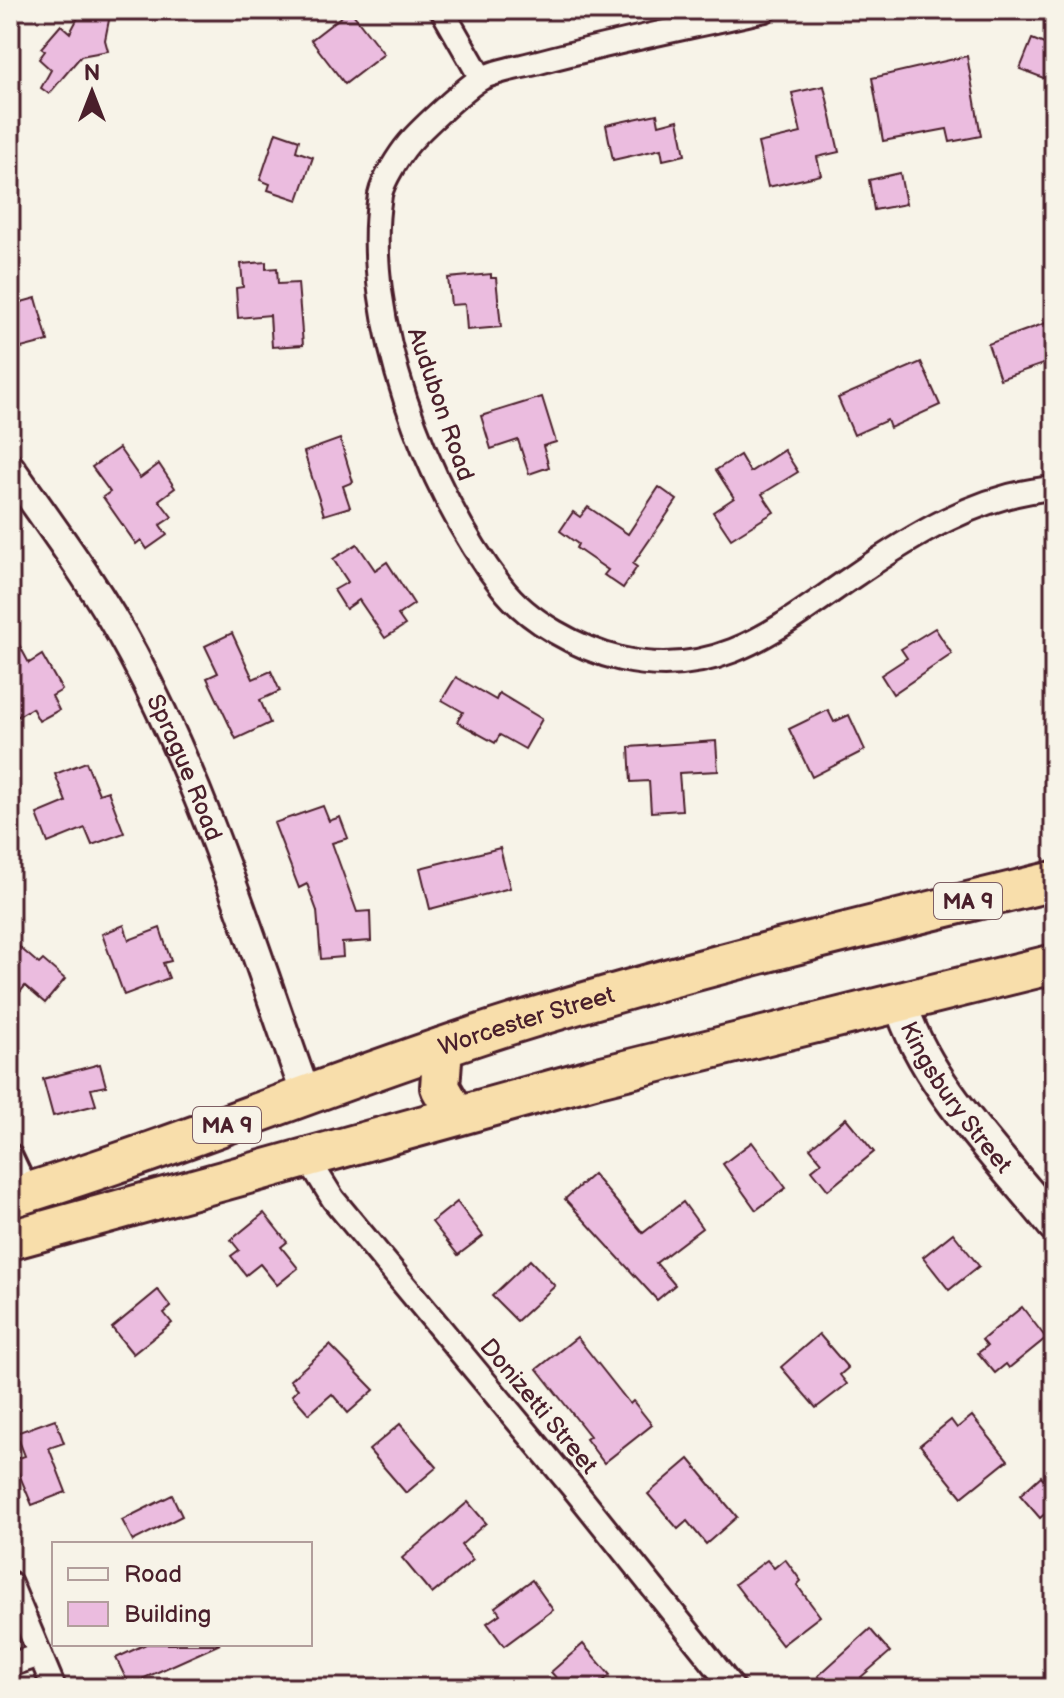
<svg xmlns="http://www.w3.org/2000/svg" width="1064" height="1698" viewBox="0 0 1064 1698" font-family="'Balsamiq Sans',sans-serif">
<style>
.building{fill:#ebbcdf;stroke:#4a1f2b;stroke-width:2}
.lines{fill:none;stroke-linecap:round;stroke-linejoin:round}
.minor-casing{stroke:#4a1f2b;stroke-width:28}
.tertiary-casing{stroke:#4a1f2b;stroke-width:34}
.secondary-casing{stroke:#4a1f2b;stroke-width:38}
.trunk-casing{stroke:#4a1f2b;stroke-width:44}
.minor{stroke:#f7f3e8;stroke-width:22}
.tertiary{stroke:#f7f3e8;stroke-width:28}
.secondary{stroke:#f7f3e8;stroke-width:32}
.trunk{stroke:#f8deab;stroke-width:38}
.labels{text-anchor:middle;stroke-width:6;stroke-linejoin:round;paint-order:stroke}
.shield{fill:#f7f3e8;stroke:#7e5f64;stroke-width:2}
.shield-label{font-size:22px;font-weight:bold;fill:#4a1f2b}
.street-label{font-size:24px;fill:#4a1f2b;stroke:#f7f3e8}
</style>
<rect width="100%" height="100%" fill="#f7f3e8"/>
<filter id="ink" filterUnits="userSpaceOnUse"><feTurbulence type="fractalNoise" baseFrequency=".0125" numOctaves="2"/><feDisplacementMap in="SourceGraphic" scale="16" xChannelSelector="R" yChannelSelector="G"/><feConvolveMatrix kernelMatrix="1 2 1 2 8 2 1 2 1" color-interpolation-filters="sRGB"/></filter>
<g filter="url(#ink)">
<!-- building -->
<g class="building">
<path d="M82,10H111L105,40L108,51L81,56L49,94L41,88L51,70L39,59L45,51L41,48L61,25L70,33Z"/>
<path d="M350,10L384,54L345,84L311,40Z"/>
<path d="M1032,39L1054,48V82L1020,69Z"/>
<path d="M967,56L981,136L950,142L947,129L883,141L872,78Z"/>
<path d="M824,86L839,152L817,157L821,175L768,187L758,143L801,133L792,93Z"/>
<path d="M657,114L659,125L678,120L685,155L663,160L661,149L613,160L606,125Z"/>
<path d="M276,132L299,140L296,151L313,157L298,200L268,190L270,184L260,180Z"/>
<path d="M900,173L906,204L874,210L869,180Z"/>
<path d="M266,262V269L277,268L278,284L298,283L303,345L272,347L270,315L238,318L236,288L243,287L241,264Z"/>
<path d="M491,274V278H496L501,327L467,330L465,304L451,305L448,278Z"/>
<path d="M36,298L48,341L10,351V305Z"/>
<path d="M1054,320V351L1044,355L1046,363L1000,379L988,344Z"/>
<path d="M921,362L940,405L890,428L887,420L854,435L838,398Z"/>
<path d="M542,397L556,442L543,446L549,467L529,474L518,440L491,449L481,416Z"/>
<path d="M340,439L353,482L343,486L350,507L324,515L304,452Z"/>
<path d="M119,448L140,478L159,464L175,488L159,500L172,517L160,525L167,535L147,549L141,540L136,544L103,497L110,492L92,467Z"/>
<path d="M784,450L798,472L762,494L774,512L731,539L713,512L734,498L716,470L740,455L750,472Z"/>
<path d="M659,487L677,500L633,564L637,567L623,588L604,575L608,570L576,548L578,544L560,531L573,512L580,517L588,507L628,534Z"/>
<path d="M357,544L375,570L387,562L414,604L398,615L405,625L385,638L359,600L346,609L334,590L348,582L333,559Z"/>
<path d="M10,628L29,663L42,655L62,690L52,696L59,710L39,721L32,708L10,721Z"/>
<path d="M935,628L952,654L893,694L881,675L907,658L901,649Z"/>
<path d="M232,633L253,679L271,671L280,691L260,700L270,723L236,739L207,678L218,673L205,646Z"/>
<path d="M456,677L496,700L499,693L542,719L525,749L500,735L495,743L457,722L463,712L442,700Z"/>
<path d="M828,710L834,722L849,715L865,750L812,777L789,729Z"/>
<path d="M716,741L718,771L679,773L682,810L651,812L649,781L631,782L629,747Z"/>
<path d="M86,762L99,794L108,791L124,833L92,845L85,828L48,843L37,814L66,802L55,774Z"/>
<path d="M323,806L329,821L340,817L348,838L332,843L357,912L370,911L371,941L342,943L343,957L321,959L317,911L307,884L299,888L274,823Z"/>
<path d="M500,848L510,888L430,909L420,868Z"/>
<path d="M124,925L129,940L160,928L171,961L163,963L169,978L124,995L102,934Z"/>
<path d="M10,939L39,964L43,960L65,979L45,1003L25,986L10,1004Z"/>
<path d="M100,1064L106,1086L91,1089L96,1105L53,1116L43,1079Z"/>
<path d="M846,1118L874,1152L828,1190L812,1170L822,1162L810,1148Z"/>
<path d="M752,1142L786,1188L756,1210L723,1164Z"/>
<path d="M593,1174L643,1233L683,1202L702,1228L656,1263L675,1285L657,1300L565,1199Z"/>
<path d="M457,1202L483,1236L458,1255L432,1222Z"/>
<path d="M264,1213L287,1242L281,1247L298,1268L277,1285L260,1264L246,1275L231,1256L239,1250L231,1240Z"/>
<path d="M953,1233L979,1266L949,1290L923,1257Z"/>
<path d="M530,1260L555,1286L517,1321L492,1296Z"/>
<path d="M158,1290L171,1307L164,1313L172,1323L133,1354L112,1328Z"/>
<path d="M1022,1307L1046,1338L1009,1368L1006,1364L995,1373L978,1353L987,1346L982,1340Z"/>
<path d="M819,1334L848,1368L840,1375L847,1384L816,1408L781,1367Z"/>
<path d="M577,1337L630,1404L633,1401L652,1425L604,1463L586,1439L590,1436L537,1369Z"/>
<path d="M330,1345L374,1390L348,1413L332,1394L309,1414L292,1395L298,1389L290,1380Z"/>
<path d="M972,1416L1008,1460L962,1497L920,1445L951,1420L957,1428Z"/>
<path d="M55,1419L64,1443L49,1448L66,1492L32,1505L13,1460L25,1456L16,1433Z"/>
<path d="M400,1424L437,1467L406,1493L369,1450Z"/>
<path d="M689,1459L737,1517L706,1544L687,1521L678,1529L648,1494Z"/>
<path d="M1041,1476L1054,1491V1506L1040,1518L1020,1495Z"/>
<path d="M172,1495L182,1516L133,1541L122,1520Z"/>
<path d="M468,1502L486,1523L461,1545L473,1560L432,1594L402,1558Z"/>
<path d="M785,1559L801,1581L797,1585L820,1616L782,1645L735,1584L767,1560L774,1568Z"/>
<path d="M532,1580L553,1610L504,1646L487,1623L500,1614L495,1607Z"/>
<path d="M870,1629L890,1652L861,1677L870,1688H829L818,1676Z"/>
<path d="M146,1644H220L129,1685L116,1658Z"/>
<path d="M583,1644L610,1675L595,1688H565L551,1672Z"/>
</g>
<g class="lines">
<!-- minor casing -->
<g class="minor-casing">
<g id="minor">
<path d="M442,10L481,78"/>
<path d="M765,10C690,27 614,42 539,62C521,67 498,70 482,78C467,86 421,129 409,143C399,155 383,180 380,195C361,316 427,491 501,586C527,621 579,649 621,659C718,681 778,628 851,578C912,536 979,494 1054,488"/>
<path d="M10,1155L28,1193"/>
<path d="M307,1157L333,1199L574,1489L733,1688"/>
<path d="M10,1583L54,1688"/>
<path d="M10,1665L40,1655"/>
</g>
</g>
<!-- tertiary casing -->
<g class="tertiary-casing">
<g id="tertiary">
<path id="s1" d="M10,468C53,529 98,589 133,655C207,794 253,948 306,1095"/>
</g>
</g>
<!-- secondary casing -->
<g class="secondary-casing">
<g id="secondary">
<path id="s2" d="M900,1001C922,1081 1002,1160 1054,1225"/>
</g>
</g>
<!-- trunk casing -->
<g class="trunk-casing">
<g id="trunk">
<path d="M443,1047L440,1087L456,1115"/>
<path id="s3" d="M10,1198C179,1147 343,1077 512,1024C690,969 872,925 1054,881"/>
<path d="M10,1240L594,1078L1054,964"/>
</g>
</g>
<!-- minor -->
<use href="#minor" class="minor"/>
<!-- tertiary -->
<use href="#tertiary" class="tertiary"/>
<!-- secondary -->
<use href="#secondary" class="secondary"/>
<!-- trunk -->
<use href="#trunk" class="trunk"/>
</g>
</g>
<g class="labels">
<!-- shield labels -->
<g class="shield">
<rect x="934" y="883" width="68" height="36" rx="6"/>
<rect x="193" y="1107" width="68" height="36" rx="6"/>
</g>
<g class="shield-label">
<text x="968" y="909">MA 9</text>
<text x="227" y="1133">MA 9</text>
</g>
<!-- street labels -->
<g class="street-label">
<text transform="translate(441 404) rotate(71)" y="8">Audubon Road</text>
<text dy="8" stroke="none"><textPath href="#s1" startOffset="348">Sprague Road</textPath></text>
<text dy="8" stroke="none"><textPath href="#s3" startOffset="546">Worcester Street</textPath></text>
<text dy="8" stroke="none"><textPath href="#s2" startOffset="112">Kingsbury Street</textPath></text>
<text transform="translate(539 1406) rotate(50)" y="8">Donizetti Street</text>
</g>
</g>
<!-- margin -->
<rect width="1064" height="1698" fill="none" stroke="#f7f3e8" stroke-width="40"/>
<rect x="20" y="20" width="1024" height="1658" fill="none" stroke="#4a1f2b" stroke-width="3" filter="url(#ink)"/>
<!-- legend -->
<rect x="52" y="1542" width="260" height="104" fill="#f7f3e8" stroke="#b29e9c" stroke-width="2"/>
<rect x="68" y="1568" width="40" height="12" fill="#f7f3e8" stroke="#b29e9c" stroke-width="2"/>
<text x="124" y="1582" font-size="24" fill="#4a1f2b">Road</text>
<rect x="68" y="1602" width="40" height="24" fill="#ebbcdf" stroke="#b29e9c" stroke-width="2"/>
<text x="124" y="1622" font-size="24" fill="#4a1f2b">Building</text>
<!-- north arrow -->
<g transform="translate(92 92)" stroke="#f7f3e8" stroke-width="6" paint-order="stroke">
<path d="M0-6L14 30L0 20L-14 30Z" fill="#4a1f2b"/>
<text y="-12" font-size="22" font-weight="bold" text-anchor="middle" fill="#4a1f2b">N</text>
</g>
</svg>
